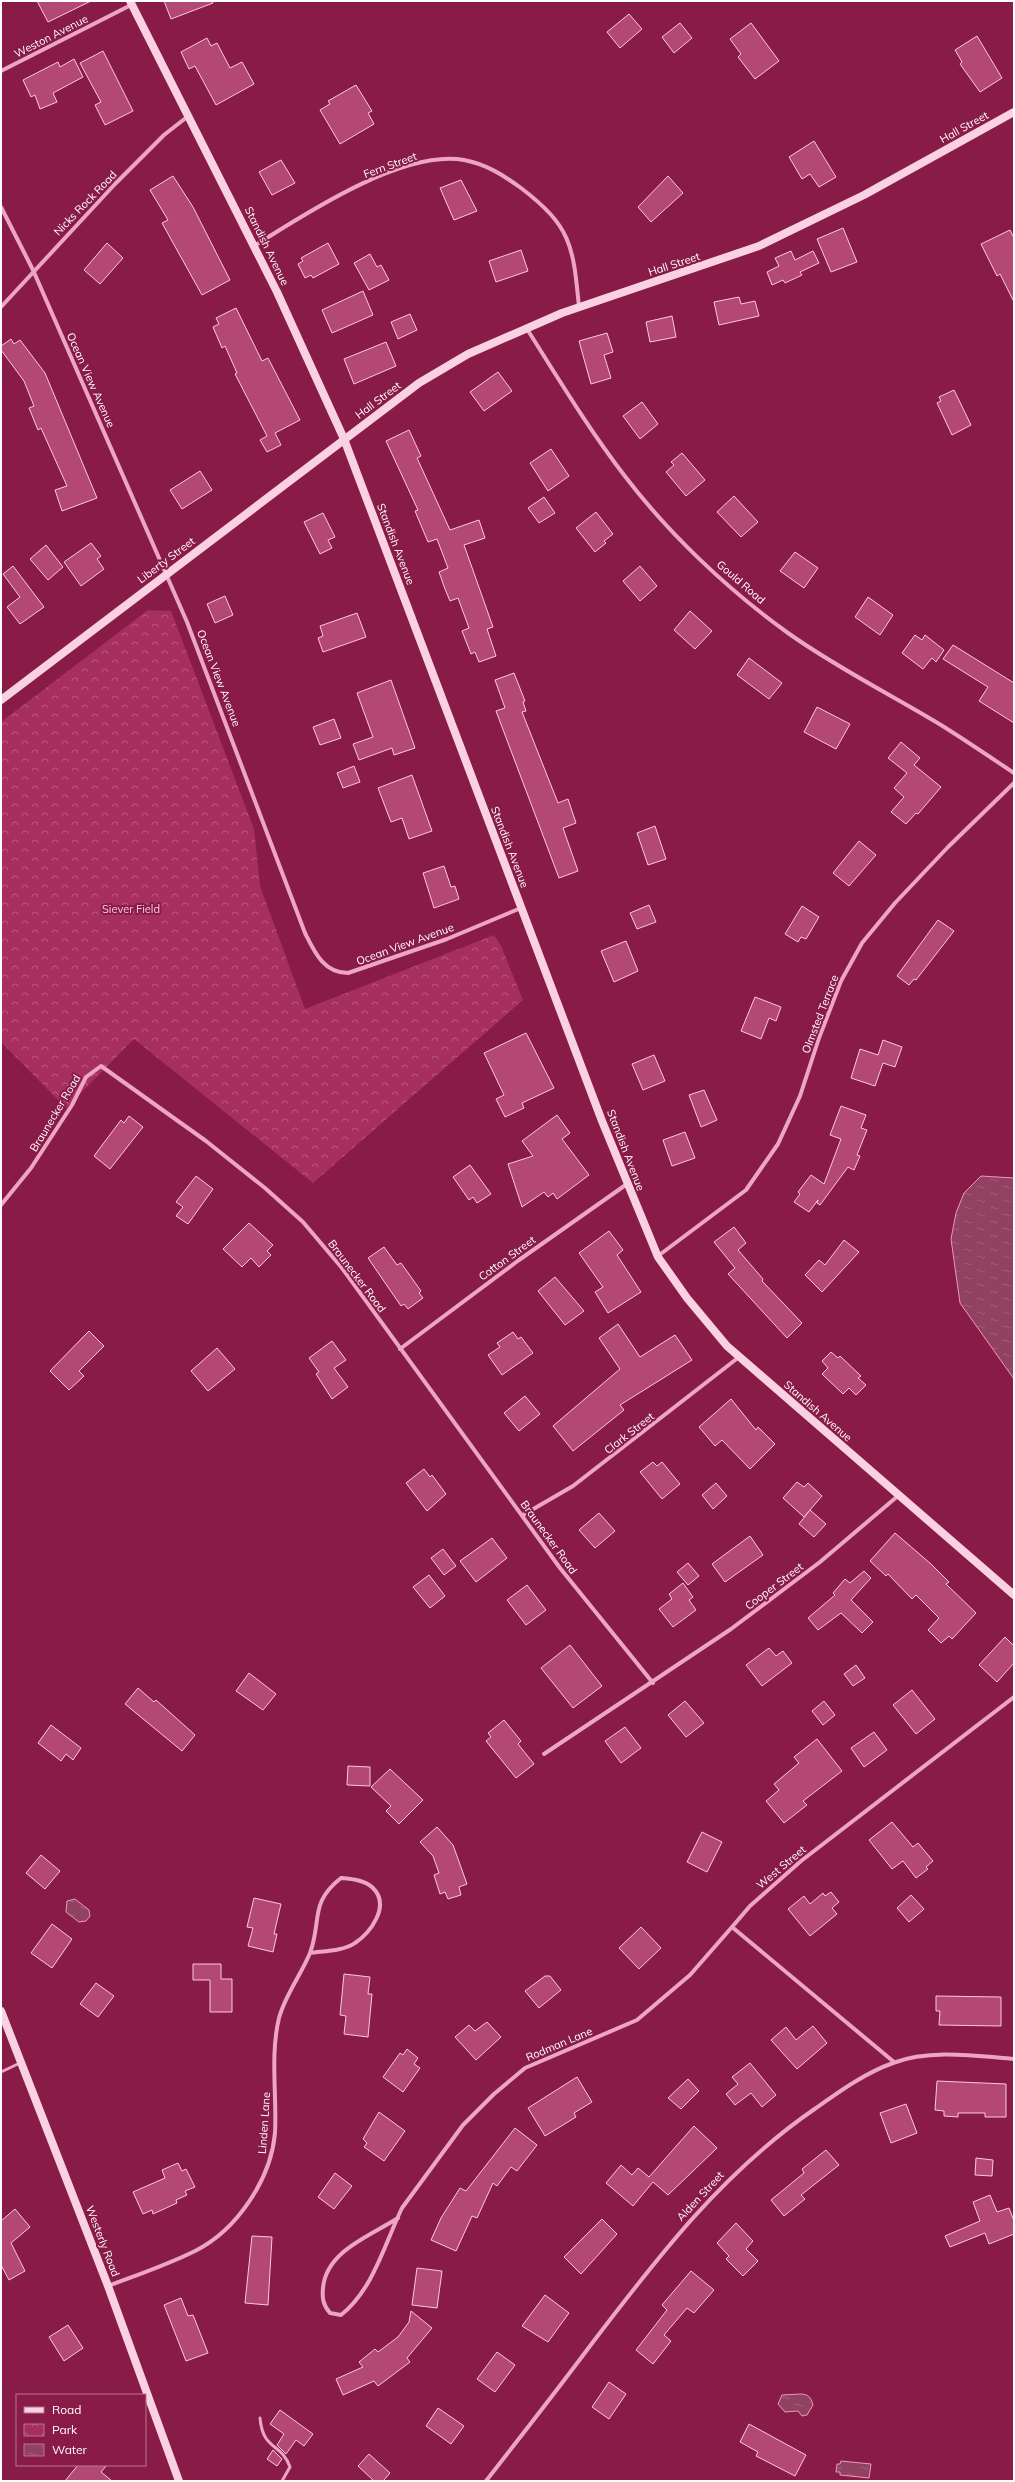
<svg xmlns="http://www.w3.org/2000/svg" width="1015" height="2482" viewBox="0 0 1015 2482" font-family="Mulish,sans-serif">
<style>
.park{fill:url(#park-crowns)}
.water{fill:url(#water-ripples);stroke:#ee98bd}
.building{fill:#b34874;stroke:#f9cade}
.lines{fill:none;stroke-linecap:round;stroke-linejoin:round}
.lane{stroke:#eca5c3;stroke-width:3}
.street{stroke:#eca5c3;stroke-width:4}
.secondary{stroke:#f9d1e1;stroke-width:8}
.labels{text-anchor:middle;stroke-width:4;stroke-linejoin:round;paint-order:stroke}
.street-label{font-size:11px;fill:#fff;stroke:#891b47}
.park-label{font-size:11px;fill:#f9cade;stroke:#891b47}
</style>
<defs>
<pattern id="park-crowns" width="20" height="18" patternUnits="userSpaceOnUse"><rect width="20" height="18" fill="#a72f60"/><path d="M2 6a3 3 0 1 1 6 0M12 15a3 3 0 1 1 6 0" fill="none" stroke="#b95980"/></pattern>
<pattern id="water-ripples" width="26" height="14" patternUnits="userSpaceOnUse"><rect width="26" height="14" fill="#914261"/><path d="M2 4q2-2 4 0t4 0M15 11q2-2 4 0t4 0" fill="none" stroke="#a25e79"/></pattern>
</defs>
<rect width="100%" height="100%" fill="#891b47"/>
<!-- park -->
<path class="park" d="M148,610L171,611L254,829L260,886L305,1009L494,935L501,946L523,1000L313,1183L134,1039L66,1108L1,1042V722Z"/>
<!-- water -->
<g class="water">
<path d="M981,1176L1014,1178V1379L960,1303L951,1239L956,1213L964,1193Z"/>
<path d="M75,1899L89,1910L90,1916L86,1921L79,1922L66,1912L67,1901Z"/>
<path d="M800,2394C808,2394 811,2397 813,2405L807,2415L802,2416L798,2411L785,2412L778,2404L782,2395Z"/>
<path d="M841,2461L871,2464L869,2478L840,2475V2472H836L837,2464H840Z"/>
</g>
<!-- building -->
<g class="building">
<path d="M37,1H91L48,22Z"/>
<path d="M164,1H212L213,3L171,19Z"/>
<path d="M629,14L642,29L620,48L607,32Z"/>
<path d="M680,23L692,38L674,53L662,37Z"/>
<path d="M751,23L779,61L755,79L738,57L741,54L730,39Z"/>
<path d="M977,36L1002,78L980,92L960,64L962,62L955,50Z"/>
<path d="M207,38L211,46L217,43L230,68L242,62L254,84L216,105L195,66L189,69L181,52Z"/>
<path d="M103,51L133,111L105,125L95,105L101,102L80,63Z"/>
<path d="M74,59L83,77L53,93L57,102L40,109L35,95L31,97L23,80L58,62L60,67Z"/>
<path d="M356,85L372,111L368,113L374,124L340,144L320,110L330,104L328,101Z"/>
<path d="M814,141L836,177L819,187L810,174L802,179L789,157Z"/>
<path d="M281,160L295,183L272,195L259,172Z"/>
<path d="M173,176L193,207L230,280L202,295L162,223L168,220L150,190Z"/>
<path d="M668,176L683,193L651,222L638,207Z"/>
<path d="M461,180L477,211L454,220L440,188Z"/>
<path d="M843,228L857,262L831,272L817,239Z"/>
<path d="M1010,230L1014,238V302L1000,274L997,276L981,244Z"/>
<path d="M107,243L123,258L100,284L84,270Z"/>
<path d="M328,243L339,264L313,278L311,275L305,278L298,264L303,261L301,258Z"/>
<path d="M521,250L528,271L496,282L489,261Z"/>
<path d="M791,251L795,260L813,251L819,263L800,272L802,275L785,283L783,280L772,285L767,272L779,266L775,258Z"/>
<path d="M370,254L377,267L381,265L389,280L369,290L354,263Z"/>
<path d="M363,291L373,315L332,333L322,310Z"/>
<path d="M739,297L741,304L755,301L759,316L719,325L714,302Z"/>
<path d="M236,308L262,361L268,358L300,420L275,433L281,445L267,452L260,440L267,436L235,374L237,373L225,346L222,348L213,327L219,324L216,318Z"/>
<path d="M410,314L417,330L398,339L391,322Z"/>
<path d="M672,316L676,337L650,342L646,322Z"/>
<path d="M607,333L613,352L604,355L611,378L591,384L579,341Z"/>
<path d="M11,339L14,344L20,340L45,373L97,498L62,511L55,490L67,486L41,428L38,430L29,408L34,406L24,381L1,350V346Z"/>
<path d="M386,342L396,366L354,384L344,359Z"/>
<path d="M498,372L512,391L484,411L470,392Z"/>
<path d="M954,390L971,425L952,435L937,403L941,401L939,397Z"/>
<path d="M642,402L658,424L640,439L623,416Z"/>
<path d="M409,430L421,456L417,458L450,530L479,520L485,538L464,545L493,627L487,629L496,656L479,662L475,652L471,654L462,631L469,628L458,598L450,601L445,589L439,572L448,568L437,539L428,542L415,511L418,510L386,441Z"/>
<path d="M551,449L569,476L548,491L530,463Z"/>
<path d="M682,453L705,480L686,496L666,472L674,465L671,462Z"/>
<path d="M200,471L212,490L182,509L170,490Z"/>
<path d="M734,496L758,522L741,537L717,512Z"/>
<path d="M544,497L555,513L539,523L528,508Z"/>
<path d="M596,512L613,534L604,541L606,543L595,552L576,528Z"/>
<path d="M323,513L335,537L328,540L332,548L320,554L304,522Z"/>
<path d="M91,543L101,556L97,559L104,569L81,586L64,562Z"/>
<path d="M46,545L63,567L48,580L30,559Z"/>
<path d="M795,552L818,568L804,588L780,571Z"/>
<path d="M13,566L44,607L20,624L7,607L20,597L3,574Z"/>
<path d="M640,566L657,586L640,601L623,581Z"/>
<path d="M225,596L233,615L215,623L207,604Z"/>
<path d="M868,597L893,615L880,635L855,617Z"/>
<path d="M690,611L712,631L695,649L674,630Z"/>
<path d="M357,613L366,637L323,652L318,638L323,636L320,626Z"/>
<path d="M915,635L922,640L925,635L944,650L936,662L932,658L923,669L902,653Z"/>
<path d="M953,645L1014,683V723L979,701L988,687L943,659Z"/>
<path d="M749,658L782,683L769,699L737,675Z"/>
<path d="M514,673L525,701L523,702L526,711L522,712L558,803L568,799L576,823L563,828L578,871L559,878L496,711L505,708L495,680Z"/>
<path d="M391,680L415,748L394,755L392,748L359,760L353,744L373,737L357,693Z"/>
<path d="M817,707L850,724L836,749L804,732Z"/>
<path d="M334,719L341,738L320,745L313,727Z"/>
<path d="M901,742L920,758L914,765L941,787L918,814L916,813L906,824L891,812L904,797L894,788L907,773L888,758Z"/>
<path d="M354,766L360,782L343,788L337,773Z"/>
<path d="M412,775L432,831L409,839L402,818L391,822L378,788Z"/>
<path d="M655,826L666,859L648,865L637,833Z"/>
<path d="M859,841L876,855L849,886L833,873Z"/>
<path d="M444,866L451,887L455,886L459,899L434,908L423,873Z"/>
<path d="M649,905L656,922L637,929L630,913Z"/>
<path d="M802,906L819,917L806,939L801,937L798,942L785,934Z"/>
<path d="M938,920L954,931L916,980L914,979L909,985L897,976Z"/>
<path d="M626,941L638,971L614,982L601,951Z"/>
<path d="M755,997L781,1007L776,1021L769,1018L761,1039L741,1031Z"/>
<path d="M526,1033L554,1088L522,1103L524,1108L505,1117L496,1099L504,1095L484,1053Z"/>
<path d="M883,1040L902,1047L895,1067L883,1063L875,1086L851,1078L860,1049L878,1055Z"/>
<path d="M654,1055L665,1081L643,1090L632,1064Z"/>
<path d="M704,1090L717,1120L701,1127L689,1095Z"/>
<path d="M841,1106L866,1115L861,1128L867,1130L857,1155L860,1156L854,1170L848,1167L820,1205L817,1203L818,1200L809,1212L794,1202L800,1194L798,1192L811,1175L824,1184L841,1139L830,1135Z"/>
<path d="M557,1115L570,1133L562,1139L589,1175L557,1199L553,1193L548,1197L544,1192L522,1207L508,1164L533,1156L522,1141Z"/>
<path d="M129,1116L143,1127L110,1169L94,1156L121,1120L124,1123Z"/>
<path d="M685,1132L695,1158L672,1166L663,1140Z"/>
<path d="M470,1165L491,1194L477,1203L473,1197L469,1200L453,1177Z"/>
<path d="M196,1176L213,1189L188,1224L176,1216L183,1207L176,1202Z"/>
<path d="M249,1223L273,1245L267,1251L271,1255L259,1267L251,1258L242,1267L223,1249Z"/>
<path d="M734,1227L746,1243L738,1250L763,1279L762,1281L802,1323L787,1338L728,1274L735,1268L714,1242Z"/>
<path d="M609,1231L623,1250L617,1255L641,1292L608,1313L595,1292L603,1287L579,1253Z"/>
<path d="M844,1240L859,1252L822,1292L805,1275L819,1260L825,1265Z"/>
<path d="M384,1247L397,1265L401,1263L421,1291L419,1293L423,1298L408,1309L404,1304L401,1306L368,1258Z"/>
<path d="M555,1277L584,1311L565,1325L538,1291Z"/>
<path d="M618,1324L640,1357L675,1335L692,1360L620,1405L624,1410L573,1451L553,1426L620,1369L599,1338Z"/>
<path d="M89,1331L104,1346L79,1371L84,1376L69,1390L50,1371Z"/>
<path d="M513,1332L518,1339L521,1337L533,1353L502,1375L488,1355L500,1347L497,1343Z"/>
<path d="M332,1341L346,1360L334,1368L348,1387L332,1399L316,1374L319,1372L309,1358Z"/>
<path d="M217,1348L235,1369L208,1391L191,1371Z"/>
<path d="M831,1352L838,1358L840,1356L861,1376L858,1378L866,1385L856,1395L849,1388L843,1394L822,1374L828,1368L822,1361Z"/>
<path d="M525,1396L540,1414L519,1431L504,1413Z"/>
<path d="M731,1399L756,1430L758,1427L775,1444L750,1469L722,1440L715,1446L699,1427Z"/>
<path d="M653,1462L657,1466L662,1462L680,1484L662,1499L640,1472Z"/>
<path d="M424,1469L430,1477L432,1475L446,1494L427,1511L406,1483Z"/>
<path d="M797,1482L804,1487L808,1483L822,1496L804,1517L783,1498Z"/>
<path d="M716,1483L727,1496L713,1509L702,1495Z"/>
<path d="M810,1510L826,1524L814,1537L799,1524Z"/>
<path d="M599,1513L615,1531L595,1548L579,1530Z"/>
<path d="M895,1533L931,1564L949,1582L946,1584L976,1613L952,1639L949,1636L941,1643L928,1630L939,1618L916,1595L912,1599L888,1574L886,1576L870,1561Z"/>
<path d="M750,1536L763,1555L725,1582L712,1564Z"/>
<path d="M492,1538L507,1558L476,1582L460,1561Z"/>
<path d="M443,1549L456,1566L444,1575L431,1558Z"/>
<path d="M688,1563L699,1576L688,1585L677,1572Z"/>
<path d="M864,1571L871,1578L851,1600L873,1622L862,1633L841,1613L818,1630L808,1618L835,1595L833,1593L845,1579L850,1583Z"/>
<path d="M429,1575L445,1596L430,1608L413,1587Z"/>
<path d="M683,1583L693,1597L689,1600L696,1610L673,1627L659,1609L672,1599L669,1594Z"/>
<path d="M527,1585L546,1610L526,1625L507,1600Z"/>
<path d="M1005,1637L1014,1646V1663L997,1682L979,1665Z"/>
<path d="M570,1645L602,1686L573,1708L541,1668Z"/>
<path d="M769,1648L776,1656L783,1651L792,1663L762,1686L746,1665Z"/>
<path d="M856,1665L865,1678L853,1686L844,1674Z"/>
<path d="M249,1673L276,1694L263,1710L236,1691Z"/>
<path d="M138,1688L154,1702L156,1700L195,1735L182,1751L125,1704Z"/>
<path d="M912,1690L935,1719L916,1734L893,1705Z"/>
<path d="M685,1701L704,1723L686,1737L668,1715Z"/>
<path d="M824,1701L835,1715L823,1725L812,1711Z"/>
<path d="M504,1720L521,1741L518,1744L534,1764L516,1778L486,1741L491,1737L488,1733Z"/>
<path d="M51,1725L81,1748L73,1760L66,1754L61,1761L38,1743Z"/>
<path d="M625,1727L641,1748L621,1763L605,1741Z"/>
<path d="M874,1732L887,1750L864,1767L851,1748Z"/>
<path d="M817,1739L842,1771L803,1801L807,1805L784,1823L766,1801L779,1790L774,1784L799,1763L794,1757Z"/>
<path d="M348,1766L370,1767V1786L347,1785Z"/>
<path d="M390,1769L423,1800L399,1824L386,1811L391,1806L371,1787Z"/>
<path d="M892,1822L913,1847L918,1843L933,1861L926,1867L928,1869L916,1878L903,1861L892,1869L869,1840Z"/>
<path d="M437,1827L453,1845L467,1884L459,1887L461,1895L448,1899L445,1892L440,1894L434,1875L439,1873L433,1856L420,1842Z"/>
<path d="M702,1832L722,1842L707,1872L687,1862Z"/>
<path d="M41,1855L60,1871L45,1889L26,1873Z"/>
<path d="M831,1892L839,1902L832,1908L837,1914L810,1936L788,1909L804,1896L810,1904L823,1893L825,1896Z"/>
<path d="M911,1895L924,1909L909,1922L897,1908Z"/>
<path d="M254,1898L281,1904L274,1934H277L273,1952L248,1946L253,1928L247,1927Z"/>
<path d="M52,1924L72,1939L52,1968L31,1953Z"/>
<path d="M641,1927L661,1948L639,1969L619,1948Z"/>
<path d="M193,1964H221V1979H232V2012H210V1980H193Z"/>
<path d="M344,1974L370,1977L368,1994H372L368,2037L344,2034L346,2016L340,2015Z"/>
<path d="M545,1976H550L561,1990L539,2008L525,1991Z"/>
<path d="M96,1983L114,1996L98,2017L80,2004Z"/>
<path d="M936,1996L1001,1997V2026L939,2025L940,2011H936Z"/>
<path d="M487,2022L501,2037L476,2060L455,2037L469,2025L475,2031Z"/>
<path d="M813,2026L827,2043L797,2069L771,2040L786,2027L796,2040Z"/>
<path d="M407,2049L418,2058L414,2064L420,2068L403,2092L383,2077L400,2053L403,2055Z"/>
<path d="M750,2063L776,2095L762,2107L751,2093L735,2105L726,2094L738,2084L732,2077Z"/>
<path d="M577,2077L592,2102L574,2113L576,2117L545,2136L528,2108Z"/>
<path d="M688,2079L699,2091L681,2109L668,2098Z"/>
<path d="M937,2081L1006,2084V2117H985V2113H958V2117L944,2116V2111L935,2110Z"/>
<path d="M906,2104L917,2133L891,2143L880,2113Z"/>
<path d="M379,2112L405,2131L384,2161L364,2147L367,2143L363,2139Z"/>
<path d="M694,2126L717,2148L668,2195L653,2182L633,2206L606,2183L621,2165L632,2175L638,2168L649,2177Z"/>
<path d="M515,2128L537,2145L517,2171L511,2167L497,2186L493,2183L477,2218L472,2216L456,2251L431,2240L441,2218L460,2188L466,2191Z"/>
<path d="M826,2150L839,2165L801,2195L805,2199L784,2216L771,2200L804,2173L802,2169Z"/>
<path d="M976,2158L993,2160L992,2176L975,2175Z"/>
<path d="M178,2163L182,2171L186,2169L195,2187L185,2191L187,2195L176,2200L177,2203L153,2214L152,2210L143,2214L133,2192L165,2178L162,2170Z"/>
<path d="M335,2173L352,2186L334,2209L318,2197Z"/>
<path d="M990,2195L997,2212L1009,2208L1014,2221V2234L989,2244L985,2233L950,2247L945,2236L980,2221L973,2202Z"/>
<path d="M15,2209L30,2227L11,2243L25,2271L9,2280L1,2265V2221Z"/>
<path d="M602,2219L617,2234L581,2274L564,2257Z"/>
<path d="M736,2223L753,2241L746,2249L758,2261L743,2276L726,2259L729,2256L717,2243Z"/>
<path d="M252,2236L272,2237L268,2305L245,2303Z"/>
<path d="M417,2268L442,2271L437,2308L412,2305Z"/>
<path d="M691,2271L714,2290L694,2313L687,2308L664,2335L671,2341L653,2364L636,2350L667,2310L662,2305Z"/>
<path d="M545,2295L569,2313L548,2342L522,2326Z"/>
<path d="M181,2298L188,2316L193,2315L208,2353L186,2361L164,2305Z"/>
<path d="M411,2311L432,2328L407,2358L410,2362L378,2386L374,2381L343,2395L336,2379L363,2367L359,2362L375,2349L378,2352L398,2337L409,2322Z"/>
<path d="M68,2325L83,2348L64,2361L49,2337Z"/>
<path d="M497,2352L515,2365L495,2392L477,2379Z"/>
<path d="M609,2382L626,2394L609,2419L592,2407Z"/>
<path d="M438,2408L464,2426L451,2444L426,2426Z"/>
<path d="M280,2410L313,2434L304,2446L296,2440L286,2454L277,2445L284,2434L270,2424Z"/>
<path d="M749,2424L806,2455L795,2476L756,2456L758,2452L740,2442Z"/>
<path d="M273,2450L282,2459L277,2466L267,2459Z"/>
<path d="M369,2454L390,2473L383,2481H374L358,2466Z"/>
<path d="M78,2465H107L101,2472L112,2481H65Z"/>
</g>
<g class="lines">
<!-- lane -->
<g class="lane">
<path d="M1,2072L20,2063"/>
<path d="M260,2418C263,2451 281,2442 290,2467L282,2481"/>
</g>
<!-- street -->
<g class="street">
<path d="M1,71L131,5"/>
<path d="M1,207L33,270L187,622L305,933C315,953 324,973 348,973L447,939L521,908"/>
<path d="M254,246C305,214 403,149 464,160C486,164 503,175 521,188C572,227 573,246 579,307"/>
<path d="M1,307L115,184L164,135L187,117"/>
<path d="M527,329C558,378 588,428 624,475C668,533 728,590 788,633C837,668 890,694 941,725C965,740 990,757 1014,773"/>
<path d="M1,1205L31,1168L72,1105L86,1077L101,1066L206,1141L265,1188L303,1222L342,1268L560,1568L653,1683"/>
<path d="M658,1256L746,1190L778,1144L800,1096L819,1038L841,981L862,943L895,903L948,847L1014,783"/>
<path d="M400,1349L519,1260L627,1184"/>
<path d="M523,1515L573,1486L739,1357"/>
<path d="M544,1754L731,1629L820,1562L899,1495"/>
<path d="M894,2062L732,1927L750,1906L801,1861L1014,1697"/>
<path d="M398,2218C370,2236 326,2251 323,2288C322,2298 323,2305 330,2313L341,2315C373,2290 385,2243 402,2208L463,2125L494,2094L525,2068L637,2020L690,1975L732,1927"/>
<path d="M108,2286C137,2275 167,2265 195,2251C237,2230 271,2179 275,2133C277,2096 270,2055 279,2018C285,1995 301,1975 310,1953C322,1921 309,1903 341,1878C352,1879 365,1880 373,1888C391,1906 370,1933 355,1943C344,1951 323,1951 310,1953"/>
<path d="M486,2481C522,2435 558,2389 593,2342C660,2254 724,2171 816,2108C840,2091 865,2073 893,2063C930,2049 976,2056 1014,2059"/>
</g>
<!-- secondary -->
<g class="secondary">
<path d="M130,1L277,292L344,439L602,1121L658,1257L687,1298L727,1346L1014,1595"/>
<path d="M1,700L419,383L468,354L562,313L759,246L864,195L1014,112"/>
<path d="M1,2011L108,2286L179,2481"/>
</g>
</g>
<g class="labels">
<!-- street labels -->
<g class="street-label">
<text transform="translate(51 36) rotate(-27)" y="4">Weston Avenue</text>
<text transform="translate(964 127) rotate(-29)" y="4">Hall Street</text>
<text transform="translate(390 165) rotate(-20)" y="4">Fern Street</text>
<text transform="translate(85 203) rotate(-46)" y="4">Nicks Rock Road</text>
<text transform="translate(267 246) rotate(64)" y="4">Standish Avenue</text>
<text transform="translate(674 264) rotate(-18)" y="4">Hall Street</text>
<text transform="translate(91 380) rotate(66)" y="4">Ocean View Avenue</text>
<text transform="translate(378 400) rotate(-37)" y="4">Hall Street</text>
<text transform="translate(396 544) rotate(69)" y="4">Standish Avenue</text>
<text transform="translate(166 560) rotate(-37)" y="4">Liberty Street</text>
<text transform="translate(741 582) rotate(41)" y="4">Gould Road</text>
<text transform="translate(219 678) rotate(69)" y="4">Ocean View Avenue</text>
<text transform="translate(510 847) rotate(69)" y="4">Standish Avenue</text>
<text transform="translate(405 944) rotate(-20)" y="4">Ocean View Avenue</text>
<text transform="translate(820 1014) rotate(-69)" y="4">Olmsted Terrace</text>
<text transform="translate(55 1113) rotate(-59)" y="4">Braunecker Road</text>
<text transform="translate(626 1150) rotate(69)" y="4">Standish Avenue</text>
<text transform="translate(507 1258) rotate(-36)" y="4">Cotton Street</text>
<text transform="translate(357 1276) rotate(53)" y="4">Braunecker Road</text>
<text transform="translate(818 1411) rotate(41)" y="4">Standish Avenue</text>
<text transform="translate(629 1433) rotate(-38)" y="4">Clark Street</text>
<text transform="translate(549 1537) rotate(54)" y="4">Braunecker Road</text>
<text transform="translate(774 1586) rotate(-37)" y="4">Cooper Street</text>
<text transform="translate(781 1867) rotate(-40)" y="4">West Street</text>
<text transform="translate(559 2044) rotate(-23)" y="4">Rodman Lane</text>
<text transform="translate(264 2123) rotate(-86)" y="4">Linden Lane</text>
<text transform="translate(700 2196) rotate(-47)" y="4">Alden Street</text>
<text transform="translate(103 2241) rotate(69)" y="4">Westerly Road</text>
</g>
<!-- park labels -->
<g class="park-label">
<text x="131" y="913">Siever Field</text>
</g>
</g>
<!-- border -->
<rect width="1015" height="2482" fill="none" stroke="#ffffff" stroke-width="4"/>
<!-- legend -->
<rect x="16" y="2394" width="130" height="72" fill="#891b47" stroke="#b87691"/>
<rect x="24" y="2407" width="20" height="6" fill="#f9d1e1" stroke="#b87691"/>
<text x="52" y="2414" font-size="12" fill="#ffffff">Road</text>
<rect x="24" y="2424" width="20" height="12" fill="url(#park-crowns)" stroke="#b87691"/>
<text x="52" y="2434" font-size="12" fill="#ffffff">Park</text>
<rect x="24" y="2444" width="20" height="12" fill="url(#water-ripples)" stroke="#b87691"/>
<text x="52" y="2454" font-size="12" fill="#ffffff">Water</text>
</svg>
